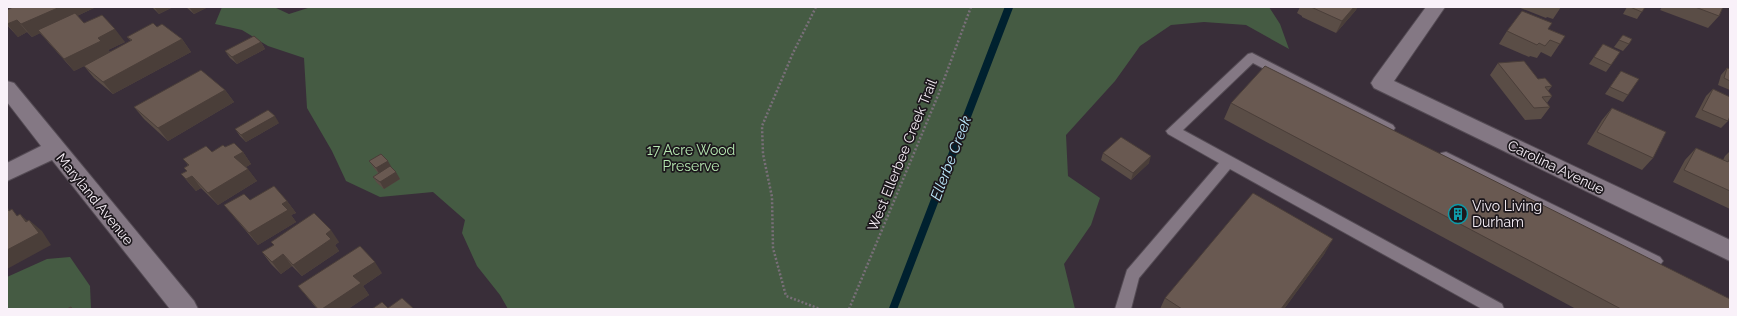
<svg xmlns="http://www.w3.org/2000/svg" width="1737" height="316" viewBox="0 0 1737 316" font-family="Raleway,sans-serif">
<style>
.green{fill:#455b43}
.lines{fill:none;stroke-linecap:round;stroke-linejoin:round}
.stream{stroke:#00212f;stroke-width:8}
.service-casing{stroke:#544b54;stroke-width:2}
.minor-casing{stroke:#544b54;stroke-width:2}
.path{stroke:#796f79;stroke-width:2.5;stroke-dasharray:2 2;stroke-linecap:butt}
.service{fill:#847884;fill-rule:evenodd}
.minor{fill:#847884;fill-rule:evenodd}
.wall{fill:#5a4d46}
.shaded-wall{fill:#4a3e39}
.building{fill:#695951;stroke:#4a3e39}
.labels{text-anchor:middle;stroke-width:3.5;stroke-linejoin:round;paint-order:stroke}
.park-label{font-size:14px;fill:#b7e9b2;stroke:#1d181d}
.street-label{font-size:14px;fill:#f9f1f9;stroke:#1d181d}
.poi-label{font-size:14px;fill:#f9f1f9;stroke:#1d181d;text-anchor:start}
.water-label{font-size:15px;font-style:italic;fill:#bceafe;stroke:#1d181d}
</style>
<rect width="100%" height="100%" fill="#392e39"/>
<!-- green -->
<g class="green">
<path d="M222,7H274L289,14L311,7H1269L1280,24L1289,49L1246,25L1204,22L1171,25L1140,46L1115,81L1066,135L1068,176L1100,198L1091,225L1064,264L1075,309H508L500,295L477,266L462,233L465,220L433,192L380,197L346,181L332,151L307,108L304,58L268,46L242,30L215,24Z"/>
<path d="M70,257L90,286L91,309H7V277L47,259Z"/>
</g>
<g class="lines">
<!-- stream -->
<path class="stream" d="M893,309L1009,7"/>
<!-- service casing -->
<g class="service-casing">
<g id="service">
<path d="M1252,53L1393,125L1395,128L1393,131L1388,133L1383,131L1253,63L1183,130L1502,304L1504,309H1482L1230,169L1139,278L1131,309H1115L1127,270L1219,163L1168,134L1166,131L1248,54Z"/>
<path d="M1446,152L1660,257L1663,261L1660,265L1655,267L1650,265L1441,161L1439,157L1441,153Z"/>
</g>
</g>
<!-- minor casing -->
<g class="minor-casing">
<g id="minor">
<path d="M1426,7H1445L1394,81L1730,240V261L1374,88L1371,83L1374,78Z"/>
<path d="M7,81L14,83L194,301L198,309H170L52,160L7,181V163L41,146L7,102Z"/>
</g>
</g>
<!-- path -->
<g class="path">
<path d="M816,7L793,53L762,126L763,154L772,197L773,248L786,296L820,309"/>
<path d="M849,309L939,93L971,7"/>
</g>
<!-- service -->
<use href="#service" class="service"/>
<!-- minor -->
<use href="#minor" class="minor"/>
</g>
<!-- wall -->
<g class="wall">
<path d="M11,7H96L77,16L84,23L125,42L108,50L110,52L131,41L127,37L157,27L182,39L191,52L113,94L94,78L84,66L74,71L40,33L32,37L27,32L18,37L7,25V10L12,7Z"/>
<path d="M152,7H173L159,14Z"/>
<path d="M186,7H208L194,14Z"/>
<path d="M1300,7H1357L1356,10L1336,33L1302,17V16L1297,13Z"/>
<path d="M1518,7H1561L1553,19L1547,17L1546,18Z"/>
<path d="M1627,7H1645L1637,19L1623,14Z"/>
<path d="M1662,7H1723L1719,16L1708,28L1660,10Z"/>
<path d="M1548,29L1565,36L1551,57L1541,52L1537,58L1530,56L1529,57L1499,44L1507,31Z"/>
<path d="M1623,35L1629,44L1623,51L1614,47Z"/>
<path d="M261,42L265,49L237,64L230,58L225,51Z"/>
<path d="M1603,44L1611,65L1606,72L1589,64Z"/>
<path d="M1498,63L1552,86L1548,91L1552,96L1547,103L1550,107L1541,119L1525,120L1490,75Z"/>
<path d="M1727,68L1730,69V90L1718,85L1721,75Z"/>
<path d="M1621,71L1628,95L1623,102L1605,94Z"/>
<path d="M1713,89L1728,121L1721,128L1695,117L1706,96Z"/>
<path d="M225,90L234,102L168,141L144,119L134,107Z"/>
<path d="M1231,103L1730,309H1576L1224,119Z"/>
<path d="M1612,108L1653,158L1642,170L1587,144L1602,120Z"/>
<path d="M279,123L246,142L240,136L235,129Z"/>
<path d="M225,147L243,152L251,164L246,167L257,181L218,205L201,188L196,191L181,174L187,171L184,168L188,165L183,159L212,152Z"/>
<path d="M1696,148L1723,160L1725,156L1730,151V209L1673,182L1685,160Z"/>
<path d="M1103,153L1149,163L1131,180L1101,160Z"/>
<path d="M369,161L392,168L400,179L384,189L377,183L373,177L378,173L374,168Z"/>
<path d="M250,200L287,201L296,213L291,215L296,222L258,245L224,205Z"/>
<path d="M271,242H339L335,245L339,251L302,276L292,266L281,274L271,264L262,252L274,245Z"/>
<path d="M1325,253L1284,309H1160L1165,298Z"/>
<path d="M382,273L363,286L369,295L348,309H317L298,286Z"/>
</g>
<!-- shaded-wall -->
<g class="shaded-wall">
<path d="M60,7H96L32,37L21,24Z"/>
<path d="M154,7H173L159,14Z"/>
<path d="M189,7H208L194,14Z"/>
<path d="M1354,7H1357L1356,10L1336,33L1342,21Z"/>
<path d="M17,20L27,32L18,37L7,24Z"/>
<path d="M115,29L125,42L108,50L111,53L74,71L64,59L98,38Z"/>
<path d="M182,39L191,52L113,94L103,82Z"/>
<path d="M261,42L265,49L237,64L232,57Z"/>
<path d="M225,90L234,102L168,141L158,128Z"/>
<path d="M275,116L279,123L246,142L241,135Z"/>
<path d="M243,152L251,164L243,169L234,157Z"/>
<path d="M1151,156L1149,163L1131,180L1133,173Z"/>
<path d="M388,161L392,168L380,175L376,168Z"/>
<path d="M248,169L257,181L218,205L208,193Z"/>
<path d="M396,172L400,179L384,189L380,182Z"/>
<path d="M192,176L201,188L196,191L186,179Z"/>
<path d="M287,201L296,213L291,215L296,222L258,245L249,233L282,204Z"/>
<path d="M20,214L33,226L29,220L42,231L51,245L7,269V250L26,222Z"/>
<path d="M331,230L339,242L335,245L339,251L302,276L293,265L326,234Z"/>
<path d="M1333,239L1325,253L1284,309H1281Z"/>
<path d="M283,254L292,266L281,274L272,262Z"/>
<path d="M375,262L382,273L363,286L369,295L348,309H322L353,276Z"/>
</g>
<!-- building -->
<g class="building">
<path d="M13,7H60L21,24L17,20L7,24V10Z"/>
<path d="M1311,7H1354L1342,21Z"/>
<path d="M1630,7H1645L1642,12Z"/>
<path d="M1695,7H1723L1719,16Z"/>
<path d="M1522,11L1552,23L1548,29L1565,36L1560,44L1550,40L1545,46L1539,43L1537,45L1507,31Z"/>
<path d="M75,13L84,23L102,15L115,29L98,38L101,41L64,59L38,30Z"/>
<path d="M153,23L157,27L162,24L182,39L103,82L84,66L132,40L127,37Z"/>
<path d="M1623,35L1632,39L1629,44L1619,40Z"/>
<path d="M254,36L261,42L232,57L225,51Z"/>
<path d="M1603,44L1620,52L1611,65L1594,57Z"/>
<path d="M1524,61L1538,79L1545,78L1552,86L1545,87L1552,96L1542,97L1550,107L1534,108L1498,63Z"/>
<path d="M1265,66L1730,299V309H1621L1231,103Z"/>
<path d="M1727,68L1730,69V81L1724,78Z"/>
<path d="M201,70L225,90L158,128L134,107Z"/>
<path d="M1621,71L1639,79L1628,95L1610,87Z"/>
<path d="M1713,89L1730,97V116L1728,121L1702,110Z"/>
<path d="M1612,108L1666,132L1653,158L1597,132Z"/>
<path d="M268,110L275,116L241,135L235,129Z"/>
<path d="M1121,137L1151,156L1133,173L1103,153Z"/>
<path d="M234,143L243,152L234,157L248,169L208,193L192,176L186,179L181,174L187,171L184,168L189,165L183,159L206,146L212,152L223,145L225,147Z"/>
<path d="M1696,148L1728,162L1730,158V191L1684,170Z"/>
<path d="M381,154L388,161L376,168L369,161Z"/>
<path d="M390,166L396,172L380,182L373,177Z"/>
<path d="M274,186L287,201L282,204L288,210L249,233L224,205L244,194L250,200Z"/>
<path d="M1253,193L1333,239L1281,309H1182L1165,298Z"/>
<path d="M7,207L9,211L12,209L17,216L20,214L26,222L29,220L39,233L7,250Z"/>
<path d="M314,213L331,230L326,234L331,239L293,265L283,254L272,262L262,252L274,245L271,242Z"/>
<path d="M360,246L375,262L353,276L361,283L322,309H318L298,286Z"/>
<path d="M402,298L414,309H372L382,302L388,308Z"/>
<path d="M71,307L72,309H67Z"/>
</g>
<!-- icons -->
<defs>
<g id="building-ring" transform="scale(1)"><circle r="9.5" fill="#1d181d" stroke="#0f9aa8" stroke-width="1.5"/><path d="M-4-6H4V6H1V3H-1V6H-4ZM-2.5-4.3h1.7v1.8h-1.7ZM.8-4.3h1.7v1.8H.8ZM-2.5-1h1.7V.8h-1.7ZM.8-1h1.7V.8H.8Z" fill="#0f9aa8"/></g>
</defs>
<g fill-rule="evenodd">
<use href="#building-ring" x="1458" y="214"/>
</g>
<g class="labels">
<!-- park labels -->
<g class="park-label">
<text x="691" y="155">17 Acre Wood<tspan x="691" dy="16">Preserve</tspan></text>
</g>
<!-- street labels -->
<g class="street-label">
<text transform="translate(902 155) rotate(-68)" y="5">West Ellerbee Creek Trail</text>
<text transform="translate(1556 167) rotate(26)" y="5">Carolina Avenue</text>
<text transform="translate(95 199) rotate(51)" y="5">Maryland Avenue</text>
</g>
<!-- poi labels -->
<g class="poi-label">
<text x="1472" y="211">Vivo Living<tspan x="1472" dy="16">Durham</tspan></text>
</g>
<!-- water labels -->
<g class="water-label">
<text transform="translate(951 158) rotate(-69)" y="5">Ellerbe Creek</text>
</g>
</g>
<!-- border -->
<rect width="1737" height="316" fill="none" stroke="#f9f1f9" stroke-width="16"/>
</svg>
